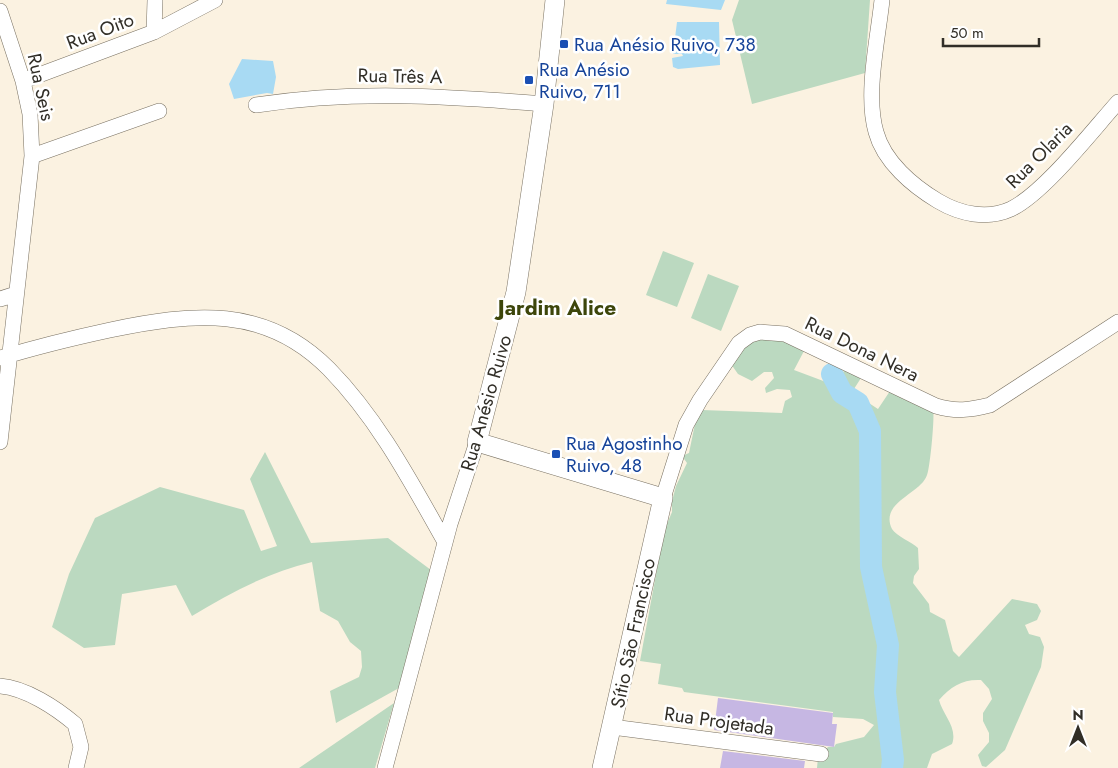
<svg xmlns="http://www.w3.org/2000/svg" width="1118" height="768" viewBox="0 0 1118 768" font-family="Jost,sans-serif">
	<rect width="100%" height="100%" fill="#fbf2e1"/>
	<path fill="#bbd9c0" d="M 739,0 L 870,0 L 865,73 L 752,104 L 732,20 Z
		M 663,251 L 694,263 L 677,307 L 646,295 Z
		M 708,274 L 739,286 L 721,331 L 691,318 Z
		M 766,336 L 796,343 L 804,351 L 794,370 L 834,385 L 846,368 L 861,378 L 852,392 L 878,409 L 890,391 L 933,410 C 935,415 930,469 927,475 C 921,494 879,502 892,529 C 896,536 912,542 918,548 L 919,569 L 914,576 L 913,583 L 929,604 L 930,612 L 945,620 L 953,651 L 959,657 L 1012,599 L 1037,604 L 1041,611 L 1037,620 L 1025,625 L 1029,634 L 1040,637 L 1044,647 L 1041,667 L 1005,750 L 986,767 L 982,766 L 978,755 L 989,742 L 989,733 L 983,721 L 983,713 L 992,699 L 989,689 L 981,680 C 963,679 951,686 939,700 C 943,715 958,728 952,744 L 932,754 L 927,768 L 817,768 L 818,757 L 828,747 L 834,747 L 836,744 L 864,737 L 874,725 L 863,719 L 833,717 L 833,712 L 684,692 L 682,688 L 658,684 L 661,664 L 640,661 L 664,531 L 672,512 L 672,501 L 676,486 L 687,463 L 682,456 L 689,453 L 697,414 L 702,410 L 782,413 L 785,401 L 792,397 L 790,390 L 777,389 L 766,393 L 765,388 L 774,378 L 772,372 L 764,372 L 752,381 L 738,374 L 731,364 L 751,339 Z
		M 265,452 L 311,543 L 388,538 L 431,570 L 399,688 L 336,723 L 330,691 L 359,677 L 362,667 L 361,651 L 350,642 L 338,621 L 320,611 L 312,562 C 269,572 230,593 192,616 L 176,585 L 122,594 L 115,645 L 84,648 L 52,627 L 69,574 L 95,518 L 160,487 L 244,510 L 261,551 L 277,546 L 250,479 Z
		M 394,703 L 375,768 L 299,768 Z"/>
	<path fill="#a8daf3" d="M 667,0 L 725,0 L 721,10 L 666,4 Z
		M 677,22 L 719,22 L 720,65 L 678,69 L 673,67 L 672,58 L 683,56 L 682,54 L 673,54 Z
		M 242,59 L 273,61 L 276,77 L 273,94 L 267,93 L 234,99 L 229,84 Z"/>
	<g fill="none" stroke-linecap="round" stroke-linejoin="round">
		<path stroke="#a8daf3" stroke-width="22" d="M 832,374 L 842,393 L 858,403 L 870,431 L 871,567 L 888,645 L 885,692 L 893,760 L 892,768"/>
	</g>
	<path fill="#c6b7e3" d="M 718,698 L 833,713 L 832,724 L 837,724 L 834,747 L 714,730 Z
		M 723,751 L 805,761 L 804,768 L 720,768 Z"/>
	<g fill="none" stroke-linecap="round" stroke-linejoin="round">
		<defs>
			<path id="minor" d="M 882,0 C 878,39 865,94 876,132 C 884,162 913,186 938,201 C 960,214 987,220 1011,209 C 1044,193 1092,131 1118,102
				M 0,11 L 23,81 L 30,114 L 32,156 L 0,442
				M 154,32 L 155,0
				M 23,81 L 154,32 L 215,0
				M 256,105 C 354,90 445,96 544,104
				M 32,156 L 159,111
				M 0,299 L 16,294
				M 0,358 C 36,347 73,338 110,330 C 192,313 265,304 329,369 C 378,419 411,482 445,542
				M 663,498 L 686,425 L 700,400 L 739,343 L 750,335 L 760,332 L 785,334 L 936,406 C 956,412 970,410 990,405 L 1118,322
				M 0,686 C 26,688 56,708 75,724 L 81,747 L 76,768
				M 612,727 L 821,754
				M 385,768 L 450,524 L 477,442"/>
			<path id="tertiary" d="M 555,0 L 544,104 L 516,292 L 477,442 L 663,498 L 602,768"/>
		</defs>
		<use href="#minor" stroke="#797162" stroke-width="16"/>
		<use href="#tertiary" stroke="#797162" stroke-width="20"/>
		<use href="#minor" stroke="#fff" stroke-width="15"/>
		<use href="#tertiary" stroke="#fff" stroke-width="19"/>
	</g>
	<g fill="#1a4fb4" stroke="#fff" stroke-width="2">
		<rect x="559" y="39" width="10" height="10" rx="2.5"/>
		<rect x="524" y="75" width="10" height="10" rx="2.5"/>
		<rect x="551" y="449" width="10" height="10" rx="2.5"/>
	</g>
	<g text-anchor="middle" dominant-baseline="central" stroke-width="5" stroke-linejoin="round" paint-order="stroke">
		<g font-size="19" fill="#312e27" stroke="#fff">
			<text transform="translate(100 31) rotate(-21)">Rua Oito</text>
			<text transform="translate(400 76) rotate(1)">Rua Três A</text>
			<text transform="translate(41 87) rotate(78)">Rua Seis</text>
			<text transform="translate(1039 155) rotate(-45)">Rua Olaria</text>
			<text transform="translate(862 349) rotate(26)">Rua Dona Nera</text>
			<text transform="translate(486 403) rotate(-74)">Rua Anésio Ruivo</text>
			<text transform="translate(633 633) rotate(-78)">Sítio São Francisco</text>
			<text transform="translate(719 721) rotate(8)">Rua Projetada</text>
		</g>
		<g font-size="19" fill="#164399" stroke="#fff" text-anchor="start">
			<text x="574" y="44">Rua Anésio Ruivo, 738</text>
			<text x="539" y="69">Rua Anésio<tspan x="539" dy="22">Ruivo, 711</tspan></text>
			<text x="566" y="443">Rua Agostinho<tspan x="566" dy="22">Ruivo, 48</tspan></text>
		</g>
		<g font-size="21" font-weight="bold" fill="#3d460b" stroke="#fff">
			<text x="557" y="308">Jardim Alice</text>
		</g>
	</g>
	<g transform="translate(1078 728)" stroke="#ffffff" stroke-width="4" paint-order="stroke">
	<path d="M0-4L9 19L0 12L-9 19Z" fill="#312e27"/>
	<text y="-8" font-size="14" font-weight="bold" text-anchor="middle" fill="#312e27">N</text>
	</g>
	<path d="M943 38v8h96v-8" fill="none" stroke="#312e27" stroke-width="2.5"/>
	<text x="950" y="38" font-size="15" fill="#312e27" stroke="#ffffff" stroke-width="4" paint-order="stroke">50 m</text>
</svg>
